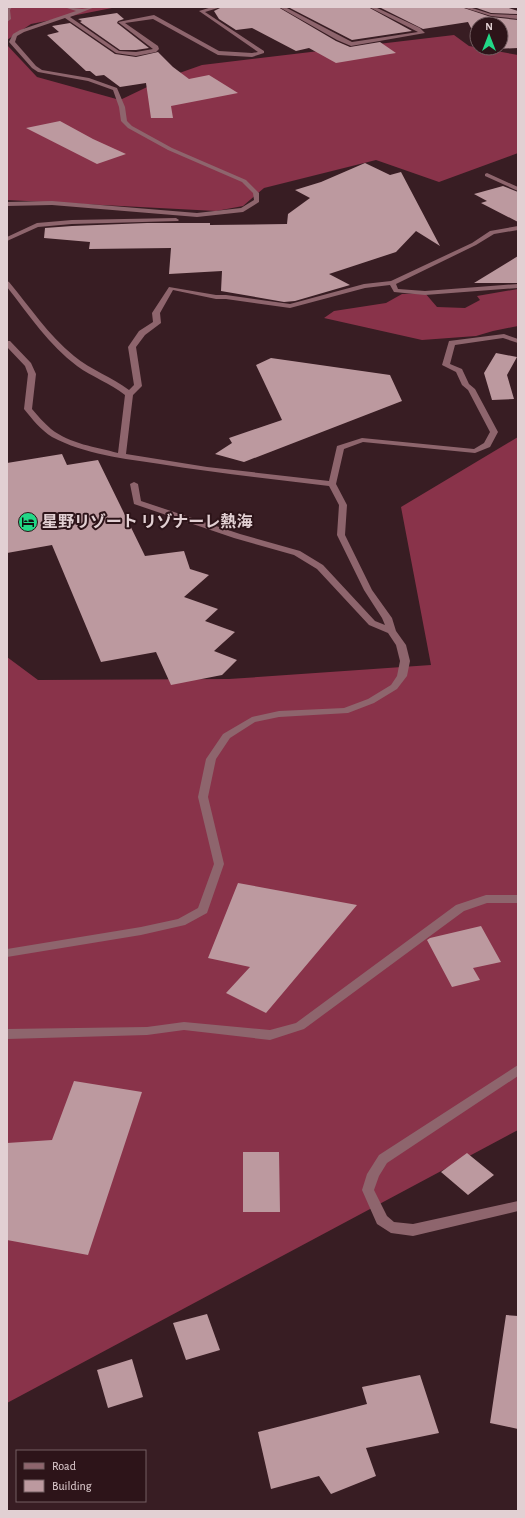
<svg xmlns="http://www.w3.org/2000/svg" width="525" height="1518" viewBox="0 0 525 1518" font-family="'Alegreya Sans','Noto Sans JP',sans-serif">
	<rect width="100%" height="100%" fill="#381d23"/>
	<path fill="#89334a" d="M 7,7 L 117,7 L 31,24 L 7,40 Z
		M 454,35 L 469,46 L 518,55 L 518,153 L 439,182 L 376,160 L 264,188 L 243,206 L 216,211 L 7,200 L 7,45 L 37,77 L 120,100 L 168,77 L 202,65 Z
		M 518,289 L 518,326 L 493,331 L 476,336 L 422,340 L 324,318 L 334,311 L 386,303 L 402,294 L 425,293 L 437,307 L 465,308 L 480,300 L 477,296 Z
		M 518,437 L 518,1130 L 7,1403 L 7,657 L 38,680 L 229,679 L 431,665 L 401,507 Z"/>
	<path fill="#bc999f" d="M 222,7 L 278,7 L 336,41 L 350,47 L 380,42 L 396,53 L 336,63 L 309,48 L 296,51 L 252,28 L 236,30 L 219,19 L 214,11 Z
		M 288,7 L 368,7 L 412,31 L 352,40 Z
		M 379,7 L 461,7 L 491,17 L 518,20 L 518,48 L 495,49 L 501,48 L 501,24 L 477,24 L 477,40 L 468,22 L 423,29 Z
		M 474,7 L 506,7 L 518,11 L 518,14 L 491,13 Z
		M 117,13 L 124,19 L 118,21 L 117,23 L 149,48 L 136,50 L 120,50 L 80,22 L 82,21 L 78,19 Z
		M 70,23 L 115,54 L 136,57 L 158,52 L 173,67 L 189,79 L 209,75 L 238,93 L 171,106 L 173,118 L 151,118 L 146,83 L 120,87 L 104,75 L 96,76 L 90,71 L 86,71 L 47,35 L 59,32 L 52,26 Z
		M 60,121 L 93,139 L 126,154 L 97,164 L 26,128 Z
		M 365,163 L 390,175 L 401,172 L 440,246 L 416,231 L 396,252 L 329,274 L 350,285 L 295,301 L 284,302 L 221,291 L 222,271 L 169,274 L 171,248 L 89,249 L 90,242 L 44,238 L 45,228 L 72,226 L 147,223 L 210,223 L 210,225 L 287,224 L 288,214 L 310,198 L 295,190 L 321,182 Z
		M 503,186 L 518,192 L 518,222 L 481,203 L 487,201 L 474,194 Z
		M 518,256 L 518,283 L 474,283 Z
		M 496,353 L 517,357 L 507,375 L 514,399 L 492,400 L 484,373 Z
		M 271,358 L 390,375 L 402,401 L 244,462 L 215,454 L 232,443 L 229,438 L 282,420 L 256,365 Z
		M 62,454 L 67,465 L 98,460 L 145,556 L 184,551 L 190,569 L 209,575 L 184,597 L 218,609 L 205,621 L 235,632 L 214,651 L 237,660 L 222,675 L 171,685 L 156,652 L 101,662 L 52,545 L 7,553 L 7,463 Z
		M 238,883 L 357,905 L 266,1013 L 226,993 L 250,967 L 208,958 Z
		M 481,926 L 501,962 L 473,968 L 480,980 L 452,987 L 427,940 L 430,938 Z
		M 74,1081 L 142,1092 L 88,1255 L 7,1240 L 7,1143 L 52,1140 Z
		M 243,1152 L 279,1152 L 280,1212 L 243,1212 Z
		M 467,1153 L 494,1175 L 468,1195 L 441,1172 Z
		M 207,1314 L 220,1350 L 186,1360 L 173,1323 Z
		M 506,1315 L 518,1316 L 518,1429 L 490,1423 Z
		M 132,1359 L 143,1397 L 108,1408 L 97,1370 Z
		M 420,1375 L 439,1433 L 366,1448 L 376,1476 L 331,1494 L 319,1476 L 271,1489 L 258,1432 L 367,1404 L 362,1387 Z"/>
	<g fill="none" stroke-linecap="round" stroke-linejoin="round">
		<path fill="#8e656d" fill-rule="evenodd" d="M 7,7 L 12,7 L 10,10 L 11,19 L 7,22 Z
			M 64,7 L 82,9 L 95,7 L 70,17 L 119,51 L 136,52 L 153,49 L 118,22 L 154,15 L 219,51 L 252,53 L 258,52 L 199,11 L 212,7 L 221,7 L 205,12 L 264,51 L 264,53 L 252,57 L 218,55 L 153,19 L 125,23 L 158,46 L 159,49 L 156,52 L 136,56 L 116,53 L 65,18 L 24,32 L 17,36 L 15,42 L 36,66 L 42,70 L 89,78 L 117,88 L 125,107 L 127,121 L 132,126 L 172,148 L 246,180 L 259,193 L 259,202 L 243,212 L 197,217 L 52,205 L 7,206 L 7,202 L 52,201 L 197,213 L 241,208 L 254,200 L 253,193 L 242,182 L 168,150 L 128,128 L 121,121 L 119,107 L 113,90 L 88,81 L 38,72 L 32,68 L 9,42 L 13,34 L 20,30 L 76,11 Z
			M 279,7 L 285,7 L 352,42 L 418,32 L 369,7 L 375,7 L 420,28 L 425,33 L 351,46 L 337,40 Z
			M 462,7 L 469,7 L 491,14 L 518,15 L 518,19 L 491,16 Z
			M 487,173 L 518,187 L 518,191 L 485,176 L 485,174 Z
			M 176,218 L 179,220 L 178,221 L 72,224 L 38,227 L 7,241 L 7,237 L 37,223 L 72,220 Z
			M 518,226 L 518,230 L 494,234 L 476,245 L 396,284 L 398,289 L 425,291 L 518,284 L 518,288 L 425,295 L 394,292 L 390,285 L 365,288 L 290,308 L 226,299 L 216,299 L 173,290 L 160,313 L 161,323 L 145,335 L 136,347 L 142,386 L 133,395 L 126,454 L 207,467 L 329,481 L 337,446 L 362,438 L 474,449 L 484,443 L 490,432 L 468,390 L 462,385 L 456,372 L 442,365 L 449,341 L 504,334 L 518,339 L 518,343 L 503,338 L 455,345 L 450,364 L 462,369 L 469,384 L 475,389 L 498,432 L 490,447 L 475,453 L 363,442 L 344,449 L 336,484 L 347,505 L 345,535 L 372,590 L 392,618 L 396,631 L 406,645 L 410,661 L 407,676 L 397,689 L 374,703 L 348,713 L 279,717 L 255,722 L 230,738 L 216,759 L 208,797 L 224,864 L 207,913 L 185,925 L 141,935 L 7,957 L 7,949 L 141,927 L 178,919 L 198,908 L 214,864 L 198,797 L 206,759 L 223,734 L 252,717 L 279,711 L 344,708 L 368,699 L 391,685 L 397,676 L 400,661 L 396,645 L 388,633 L 369,625 L 317,569 L 294,555 L 234,538 L 134,504 L 130,484 L 134,482 L 138,484 L 141,501 L 240,534 L 300,551 L 323,565 L 375,621 L 385,625 L 382,618 L 364,590 L 337,535 L 339,505 L 329,486 C 273,479 216,473 160,464 C 125,459 84,454 52,437 C 41,430 32,419 24,409 L 28,374 L 25,366 L 7,347 L 7,341 L 10,341 L 31,363 L 36,374 L 32,409 C 38,416 44,423 51,429 C 70,444 96,447 118,453 L 125,395 C 110,383 92,377 77,366 C 49,345 29,315 7,287 L 7,281 L 9,282 C 30,307 48,335 74,356 C 91,370 112,377 129,390 L 134,385 L 128,347 L 139,331 L 153,322 L 152,313 L 169,287 L 216,295 L 226,295 L 290,304 L 364,284 L 391,281 L 472,243 L 490,231 Z
			M 486,895 L 518,895 L 518,903 L 487,903 L 464,911 L 304,1029 L 270,1040 L 184,1030 L 147,1035 L 7,1039 L 7,1029 L 147,1027 L 184,1022 L 270,1030 L 296,1023 L 456,905 Z
			M 518,1065 L 518,1076 L 387,1163 L 379,1176 L 374,1190 L 387,1216 L 394,1222 L 413,1224 L 518,1201 L 518,1211 L 413,1236 L 391,1233 L 377,1224 L 362,1190 L 367,1174 L 379,1155 Z"/>
	</g>
	<defs>
		<symbol id="hotel-disc" viewBox="-11 -11 22 22"><circle r="9.5" fill="#22d887" stroke="#2d1419"/><path d="M-6-4.5h1.5V1H6V5H4.5V3h-9V5H-6ZM-4 0a1.8 1.8 0 1 1 3.6 0ZM.5 0V-2.5h3Q6-2.5 6 0Z" fill="#111"/></symbol>
	</defs>
	<g fill-rule="evenodd">
		<use href="#hotel-disc" x="17" y="511" width="22" height="22"/>
	</g>
	<g text-anchor="middle" dominant-baseline="central" stroke-width="4" stroke-linejoin="round" paint-order="stroke">
		<g font-size="16" font-weight="bold" fill="#e2d0d3" stroke="#2d1419" text-anchor="start">
			<text x="42" y="522">星野リゾート リゾナーレ熱海</text>
		</g>
	</g>
	<rect width="525" height="1518" fill="none" stroke="#e2d0d3" stroke-width="16"/>
	<rect x="16" y="1450" width="130" height="52" fill="#2d1419" stroke="#755f63"/>
	<rect x="24" y="1463" width="20" height="6" fill="#8e656d" stroke="#755f63"/>
	<text x="52" y="1470" font-size="12" fill="#e2d0d3">Road</text>
	<rect x="24" y="1480" width="20" height="12" fill="#bc999f" stroke="#755f63"/>
	<text x="52" y="1490" font-size="12" fill="#e2d0d3">Building</text>
	<g transform="translate(489 36)"><circle r="19" fill="#2d1419" stroke="#755f63"/>
	<path d="M0-3L7 15L0 10L-7 15Z" fill="#22d887"/>
	<text y="-6" font-size="11" font-weight="bold" text-anchor="middle" fill="#e2d0d3">N</text>
	</g>
</svg>
